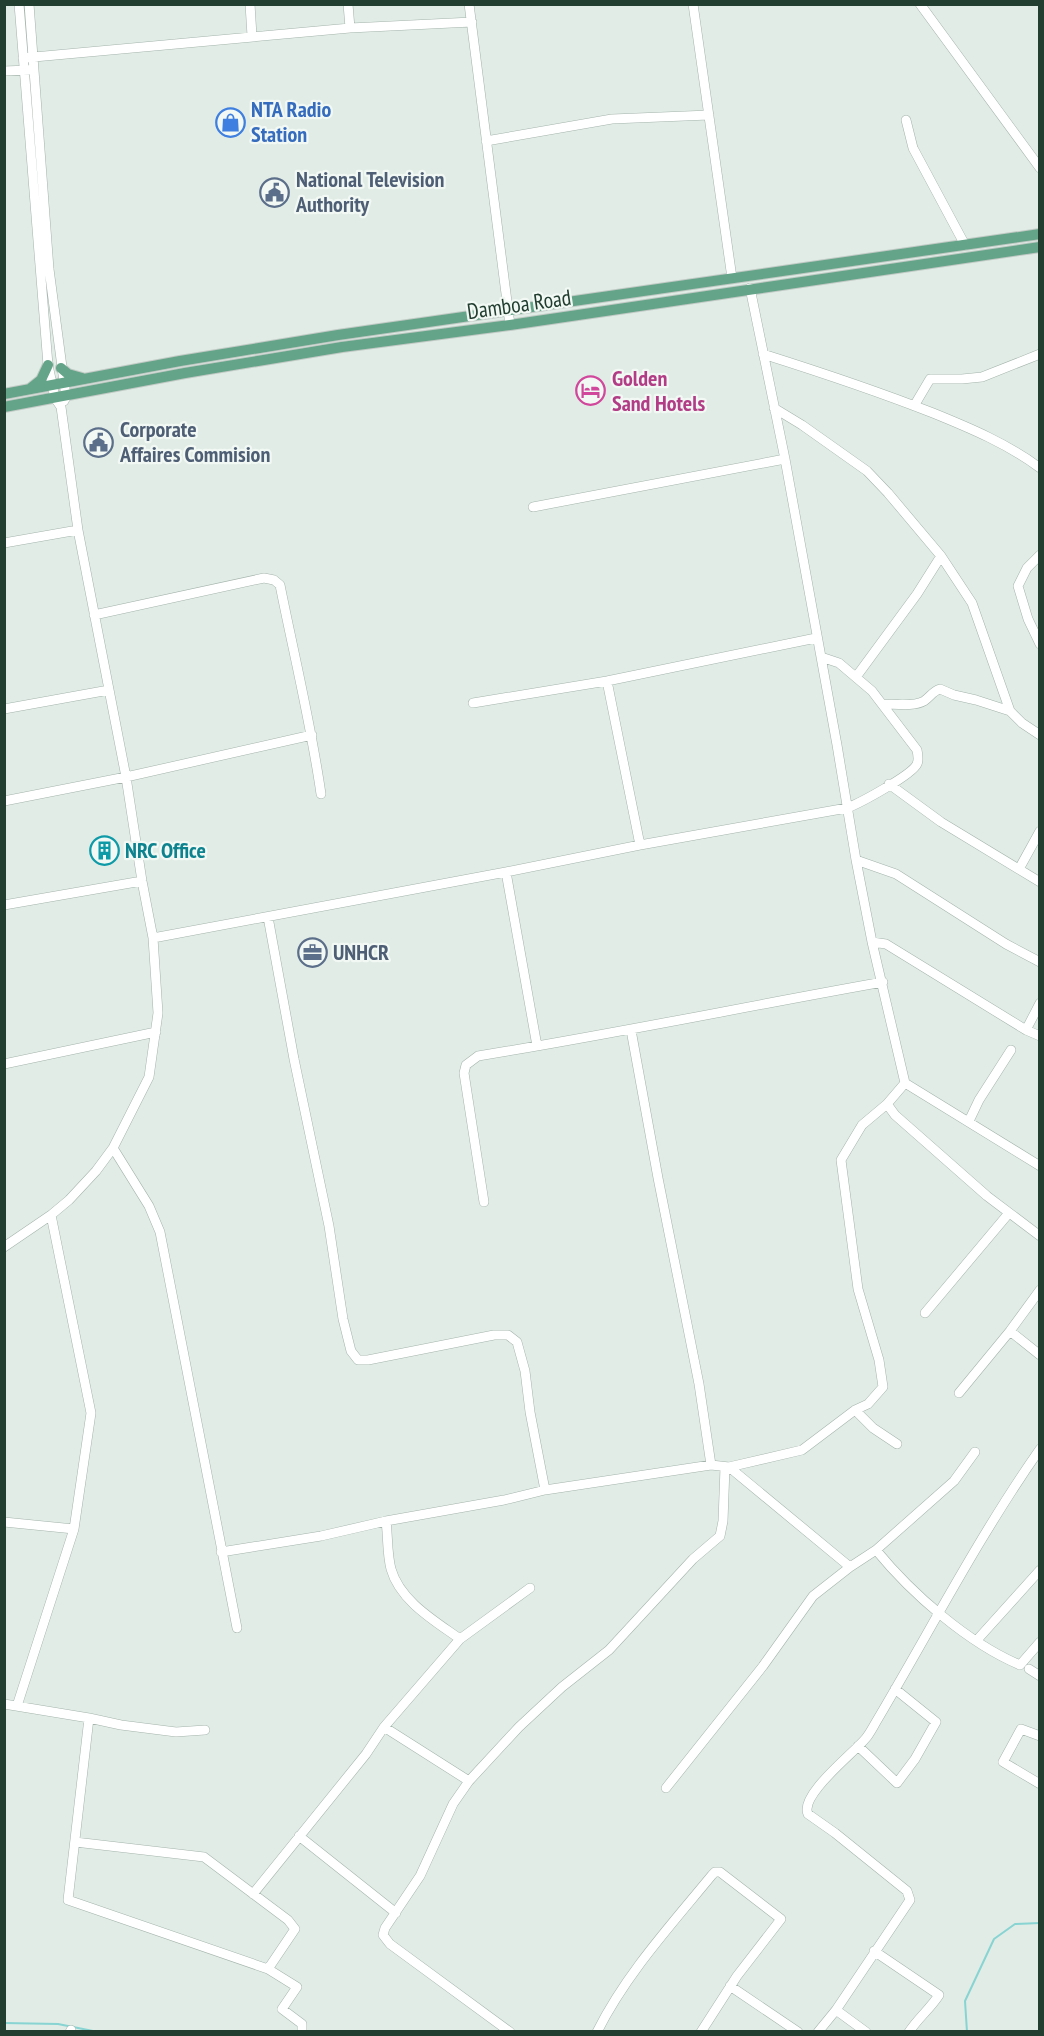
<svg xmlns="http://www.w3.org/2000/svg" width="1044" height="2036" viewBox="0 0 1044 2036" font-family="'PT Sans Narrow',sans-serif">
	<rect width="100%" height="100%" fill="#e1ece6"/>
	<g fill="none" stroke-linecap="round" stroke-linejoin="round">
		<path stroke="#87d4d2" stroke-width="2" d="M 4,2023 L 58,2024 L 98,2032
			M 967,2032 L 965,2001 L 994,1939 L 1015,1924 L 1040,1923"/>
		<defs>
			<path id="minor" d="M 29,4 L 49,269 L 66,397 L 64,401
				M 250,4 L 252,36
				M 348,4 L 350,28
				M 469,4 L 510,325
				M 693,4 L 732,278
				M 920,4 L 1040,168
				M 23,58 L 350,28 L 472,22
				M 4,71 L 29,70
				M 906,120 L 913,148 L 965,245
				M 486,141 L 612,119 L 709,115
				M 750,288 L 785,459 L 837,745 L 856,860 L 872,942 L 905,1083 L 887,1104 L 895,1115 L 987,1196 L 1040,1236
				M 763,354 C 820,372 877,391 933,413 C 970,428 1008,444 1040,468
				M 914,406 L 930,379 L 962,379 L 982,377 L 1040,354
				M 774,408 L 802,425 L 867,471 L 888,493 L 941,556 L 972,603 L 1010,711 L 1022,723 L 1040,735
				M 533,507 L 785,459
				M 4,543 L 78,530
				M 1040,555 L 1027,568 L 1018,586 L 1028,619 L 1040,644
				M 94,615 L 264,578 L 274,580 L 280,585 C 294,655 311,724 321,794
				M 856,677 L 917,594 L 941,556
				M 607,681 L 640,845
				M 473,703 L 607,681 L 816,638
				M 884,704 C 895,704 914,707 924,701 C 930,697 933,691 940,689 L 954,695 L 976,700 L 1010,711
				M 4,709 L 109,690
				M 889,784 L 941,822 L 1040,882
				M 4,801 L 126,777 L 312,735
				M 856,860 L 896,874 L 1006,944 L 1040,962
				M 1019,869 L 1040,831
				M 506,872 L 537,1046
				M 4,905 L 142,881
				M 268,917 L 294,1059 L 329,1226 L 343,1319 L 351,1351 L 358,1360 L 368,1360 L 494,1335 L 508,1335 L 517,1342 L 525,1371 L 530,1412 L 545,1490
				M 153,938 L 506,872 L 640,845 L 847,808 C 860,803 912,775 917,764 C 919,760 918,755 917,750 L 872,691 L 839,663 L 821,657
				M 872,942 L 886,944 L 1026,1030 L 1040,1036
				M 631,1030 L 658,1178 L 699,1384 L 711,1465
				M 1026,1030 L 1040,1003
				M 4,1064 L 156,1032
				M 905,1083 L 1040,1166
				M 969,1121 L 979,1100 L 1011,1050
				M 113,1148 L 149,1206 L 160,1232 L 237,1628
				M 484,1202 L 464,1073 L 466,1065 L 478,1056 C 614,1034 748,1006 883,982
				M 4,1247 L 51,1215 L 69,1200 L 96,1171 L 113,1148 L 149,1077 L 158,1013 L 153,938 L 142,881 L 126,777 L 78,530 L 61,407 L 55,398 L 48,365 L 19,4
				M 925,1313 L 1009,1213
				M 1010,1331 L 1040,1355
				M 959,1393 L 1010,1331 L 1040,1290
				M 855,1410 L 873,1428 L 897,1444
				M 729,1467 L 802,1450 L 855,1410 L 868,1404 L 883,1387 L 879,1360 L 858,1289 L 841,1160 L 862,1125 L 887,1104
				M 386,1521 C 388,1536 387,1554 391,1569 C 400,1601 435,1621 460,1639
				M 4,1522 L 74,1529
				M 876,1550 C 912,1594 968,1643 1020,1665 L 1040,1642
				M 221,1552 L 321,1536 L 386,1521 L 504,1500 L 545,1490 L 711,1465 L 729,1467 L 850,1567
				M 977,1640 L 1040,1570
				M 1029,1669 L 1040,1676
				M 4,1704 L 89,1718 L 121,1725 L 176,1732 L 205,1730
				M 17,1706 L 74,1529 L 91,1413 L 51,1215
				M 89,1718 L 68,1900 L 268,1969
				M 384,1727 L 469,1781
				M 1040,1736 L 1021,1729 L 1003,1762 L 1040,1784
				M 858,1746 L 897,1783 L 915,1759 L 936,1722 L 895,1689
				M 666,1788 L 763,1666 L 813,1596 L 850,1567 L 876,1550 L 954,1481 L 975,1452
				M 299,1836 L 396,1913
				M 75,1842 L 204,1857 L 288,1920 L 295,1929 L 268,1969 L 297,1987 L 282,2009 L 302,2024 L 302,2032
				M 253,1894 L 366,1754 L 384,1727 L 460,1639 L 530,1588
				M 874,1951 L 939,1995 C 930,2009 918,2018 909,2032
				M 730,1986 L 798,2032
				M 836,2010 L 866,2032
				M 70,2032 L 71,2030
				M 510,2032 L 390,1944 L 383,1935 L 385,1928 L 420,1876 L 453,1804 L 469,1781 L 519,1727 L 562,1687 L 609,1650 L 693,1559 L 720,1536 L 723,1521 L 725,1467
				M 597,2032 C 626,1974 671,1925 712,1875 L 715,1872 L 720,1872 L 781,1919 L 737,1976 L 701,2032
				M 818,2032 L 836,2010 L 910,1900 L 907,1891 L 835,1833 L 808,1814 C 799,1795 854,1753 866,1738 C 870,1733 873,1727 876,1722 C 930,1631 979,1536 1040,1449"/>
			<path id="major" d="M 61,368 L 68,374 L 82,378
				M 31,388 L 41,380 L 48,365
				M 4,394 L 180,361 L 338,335 L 1040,234
				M 4,407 L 185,373 L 342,347 L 510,325 L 1040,247"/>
		</defs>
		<use href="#minor" stroke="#a4b4ac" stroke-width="10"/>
		<use href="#major" stroke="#c1c9c5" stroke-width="12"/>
		<use href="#minor" stroke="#fff" stroke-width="9"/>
		<use href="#major" stroke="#64a488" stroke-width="10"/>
	</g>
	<defs>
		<symbol id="shop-ring" viewBox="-11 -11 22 22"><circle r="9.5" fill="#f2f9f4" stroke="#3f7fe0" stroke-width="1.5"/><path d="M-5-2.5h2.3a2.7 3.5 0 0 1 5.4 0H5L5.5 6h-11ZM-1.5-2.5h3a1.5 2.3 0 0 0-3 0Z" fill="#3f7fe0"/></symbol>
		<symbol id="civic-ring" viewBox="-11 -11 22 22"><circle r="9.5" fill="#f2f9f4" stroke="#5c6f8a" stroke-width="1.5"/><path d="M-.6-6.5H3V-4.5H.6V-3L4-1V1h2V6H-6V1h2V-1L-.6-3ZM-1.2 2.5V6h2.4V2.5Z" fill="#5c6f8a"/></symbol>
		<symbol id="hotel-ring" viewBox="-11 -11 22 22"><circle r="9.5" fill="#f2f9f4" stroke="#d1479c" stroke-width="1.5"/><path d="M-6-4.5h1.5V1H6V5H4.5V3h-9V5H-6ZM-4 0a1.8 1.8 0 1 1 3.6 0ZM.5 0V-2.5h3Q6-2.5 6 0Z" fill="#d1479c"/></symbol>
		<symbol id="building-ring" viewBox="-11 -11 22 22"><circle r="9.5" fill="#f2f9f4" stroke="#0f9aa8" stroke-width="1.5"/><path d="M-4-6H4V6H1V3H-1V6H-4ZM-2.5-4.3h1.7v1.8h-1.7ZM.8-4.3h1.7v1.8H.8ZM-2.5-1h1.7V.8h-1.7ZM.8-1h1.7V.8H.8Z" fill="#0f9aa8"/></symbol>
		<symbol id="office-ring" viewBox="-11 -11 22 22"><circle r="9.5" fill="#f2f9f4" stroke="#5c6f8a" stroke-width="1.5"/><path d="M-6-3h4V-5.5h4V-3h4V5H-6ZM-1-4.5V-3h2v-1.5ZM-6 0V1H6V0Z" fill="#5c6f8a"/></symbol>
	</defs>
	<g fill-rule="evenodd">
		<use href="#shop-ring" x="214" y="106" width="33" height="33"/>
		<use href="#civic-ring" x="258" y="176" width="33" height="33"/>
		<use href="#hotel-ring" x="574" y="374" width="33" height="33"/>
		<use href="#civic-ring" x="82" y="426" width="33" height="33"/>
		<use href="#building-ring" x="88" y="834" width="33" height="33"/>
		<use href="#office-ring" x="296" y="936" width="33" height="33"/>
	</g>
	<g text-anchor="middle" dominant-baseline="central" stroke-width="4.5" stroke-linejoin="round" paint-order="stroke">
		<g font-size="22" font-weight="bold" fill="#366cbe" stroke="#f2f9f4" text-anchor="start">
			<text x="251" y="109">NTA Radio<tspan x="251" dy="25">Station</tspan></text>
		</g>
		<g font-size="22" font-weight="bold" fill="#4e5e75" stroke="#f2f9f4" text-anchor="start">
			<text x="296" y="179">National Television<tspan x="296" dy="25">Authority</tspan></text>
			<text x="120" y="429">Corporate<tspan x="120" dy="25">Affaires Commision</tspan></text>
			<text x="333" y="952">UNHCR</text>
		</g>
		<g font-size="22" fill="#213e31" stroke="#f2f9f4">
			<text transform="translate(519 304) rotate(-8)">Damboa Road</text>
		</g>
		<g font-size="22" font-weight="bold" fill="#b23c85" stroke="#f2f9f4" text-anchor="start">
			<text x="612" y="378">Golden<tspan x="612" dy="25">Sand Hotels</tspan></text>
		</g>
		<g font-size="22" font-weight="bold" fill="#0d838f" stroke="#f2f9f4" text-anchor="start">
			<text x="125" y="850">NRC Office</text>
		</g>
	</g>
	<rect width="1044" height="2036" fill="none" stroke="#213e31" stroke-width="12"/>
</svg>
